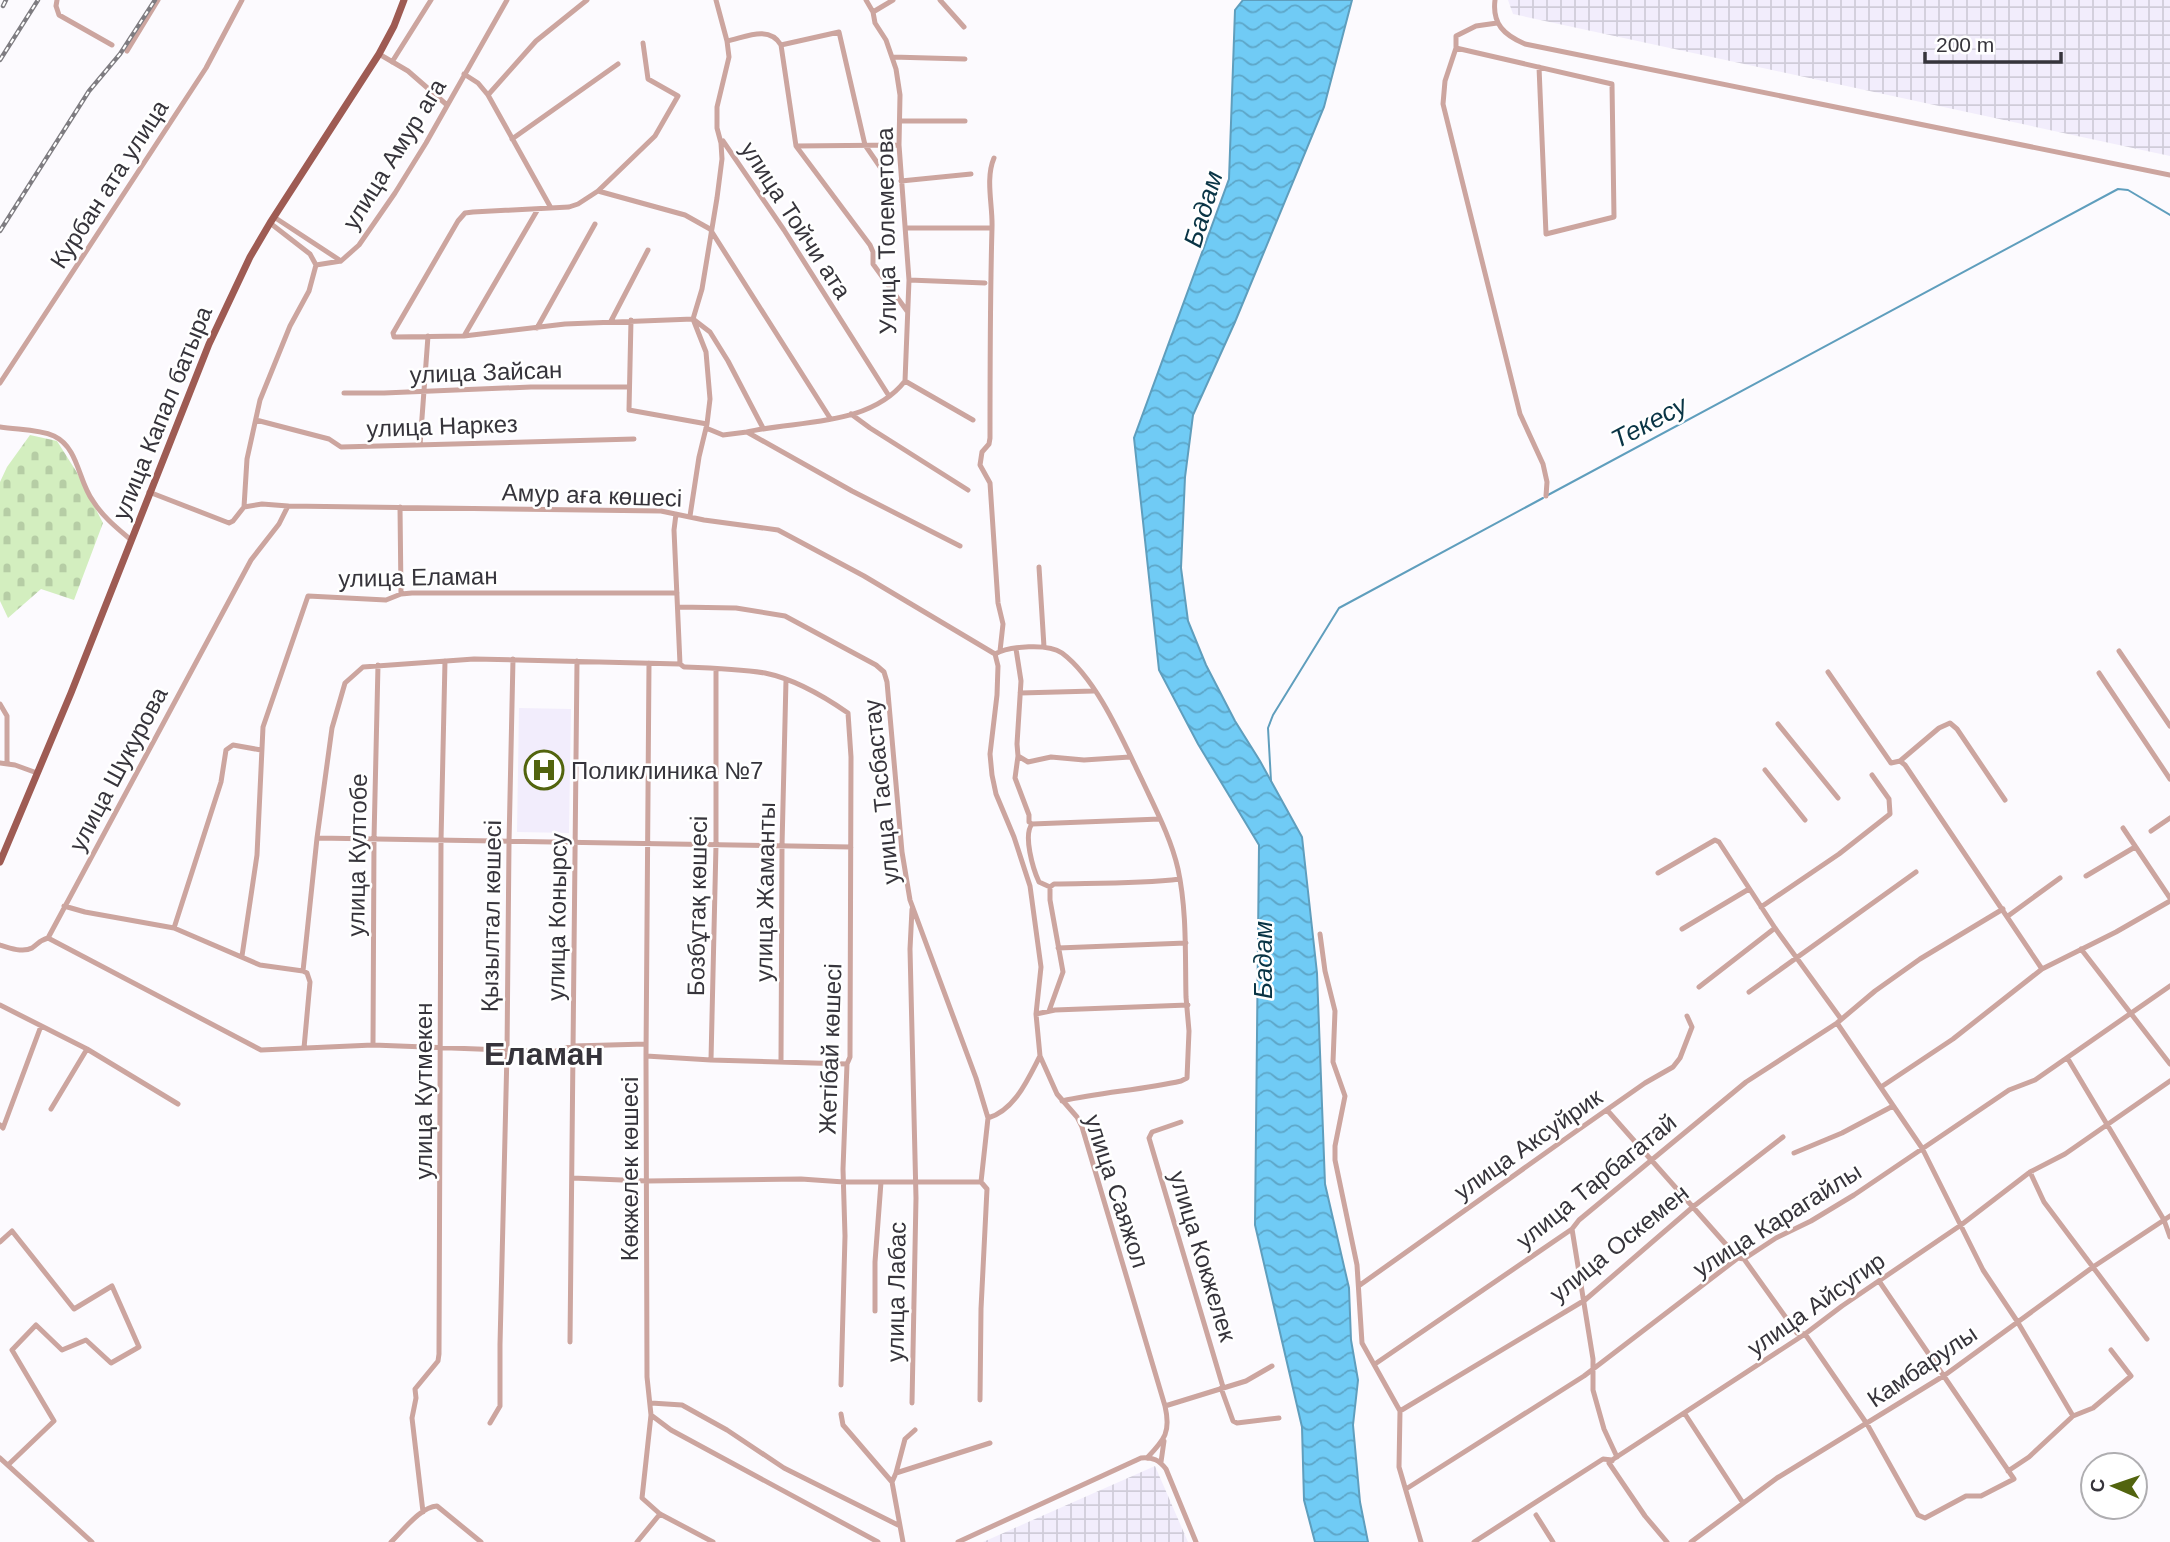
<svg xmlns="http://www.w3.org/2000/svg" width="2170" height="1542" viewBox="0 0 2170 1542" font-family="Arial,sans-serif">
	<defs>
		<pattern id="industrial-grid" width="8" height="8" patternUnits="userSpaceOnUse" patternTransform="scale(1.75)"><rect width="8" height="8" fill="#f2edfc"/><path d="M0 4h8M4 0v8" fill="none" stroke="#d0ccd9"/></pattern>
		<pattern id="cemetery-stones" width="16" height="16" patternUnits="userSpaceOnUse" patternTransform="scale(1.75)"><rect width="16" height="16" fill="#d3eebf"/><path d="M2 7V4a2 2 0 0 1 4 0v3zM10 15v-3a2 2 0 0 1 4 0v3z" fill="#b6cda5"/></pattern>
		<pattern id="water-waves" width="16" height="10" patternUnits="userSpaceOnUse" patternTransform="scale(1.75)"><rect width="16" height="10" fill="#70cbf5"/><path d="M0 5q4-4 8 0t8 0" fill="none" stroke="#5da6c8"/></pattern>
	</defs>
	<rect width="100%" height="100%" fill="#fcfafe"/>
	<path fill="#f2edfc" d="M 519,708 L 571,709 L 569,833 L 517,832 Z"/>
	<path fill="url(#industrial-grid)" d="M 1508,0 L 2170,0 L 2170,156 L 1513,14 Z
		M 1155,1466 L 1188,1542 L 983,1542 Z"/>
	<path fill="url(#cemetery-stones)" d="M 30,435 L 57,441 L 76,471 L 103,523 L 74,600 L 41,589 L 8,618 L 0,601 L 0,482 L 7,467 Z"/>
	<path fill="url(#water-waves)" stroke="#5f9ebd" stroke-width="2" d="M 1243,0 L 1352,0 L 1324,107 L 1235,322 L 1193,415 L 1185,477 L 1181,568 L 1188,621 L 1206,665 L 1235,721 L 1260,761 L 1302,837 L 1317,973 L 1325,1184 L 1349,1288 L 1351,1340 L 1358,1380 L 1353,1425 L 1360,1502 L 1368,1542 L 1315,1542 L 1304,1500 L 1302,1427 L 1255,1225 L 1259,845 L 1198,744 L 1159,670 L 1134,438 L 1229,179 L 1235,10 Z"/>
	<g fill="none" stroke-linecap="round" stroke-linejoin="round">
		<path stroke="#5f9ebd" stroke-width="2" d="M 1548,495 L 2118,189 L 2128,190 L 2170,215
			M 1271,781 L 1268,728 L 1273,715 L 1339,608 L 1543,498"/>
		<path stroke="#cca59f" stroke-width="5" d="M 57,0 L 56,6 L 59,15 L 112,45
			M 940,0 L 964,27
			M 1495,0 C 1492,24 1504,35 1525,44 L 2170,175
			M 873,12 L 893,0
			M 1497,23 L 1476,26 L 1456,36 L 1456,48 L 1445,81 L 1443,104 L 1520,414 L 1543,464 L 1547,482 L 1546,496
			M 727,41 C 746,37 769,25 781,45 L 796,146 L 870,245 L 873,252 L 873,264 L 907,311
			M 781,45 L 839,32 L 865,145 L 887,177
			M 1456,48 L 1612,84 L 1614,217 L 1546,234 L 1539,67
			M 127,51 L 158,0
			M 379,54 L 408,71 L 447,105
			M 892,57 L 965,59
			M 392,62 L 431,0
			M 464,74 L 478,83 L 488,95 L 551,208
			M 488,95 L 536,41 L 587,0
			M 901,121 L 965,121
			M 512,139 L 618,64
			M 723,141 L 784,230 L 889,396
			M 796,146 L 899,145
			M 994,158 C 985,179 993,206 992,228 C 990,298 990,368 990,438 L 989,444 L 982,452 L 980,465 L 990,483 L 998,603 L 1003,624 L 1000,651
			M 901,181 L 971,174
			M 598,191 L 685,215 L 710,229 L 830,418
			M 538,209 L 464,336 L 394,337 L 393,333 L 458,221 L 465,213 L 473,212 L 569,207 L 578,204 L 598,191 L 655,136 L 678,96 L 648,79 L 643,43
			M 274,217 L 341,261
			M 270,223 L 310,254 L 316,265
			M 906,228 L 992,228
			M 909,280 L 985,283
			M 631,320 L 629,410 L 707,424
			M 611,321 L 648,250
			M 537,328 L 595,224
			M 464,336 L 565,324 L 693,319 L 710,332 L 728,361 L 763,428
			M 905,381 L 973,420
			M 0,383 L 206,68 L 242,0
			M 344,393 L 384,393 L 531,387 L 629,387
			M 851,414 L 870,428 L 968,490
			M 256,420 L 329,439 L 341,447 L 634,439
			M 0,427 C 18,430 38,429 54,436 C 79,448 78,481 93,501 C 103,517 117,528 131,540
			M 706,428 L 723,435 L 747,432 L 852,491 L 960,546
			M 747,432 C 798,420 869,427 905,381 L 909,280 L 899,145 L 900,95 L 896,69 L 886,40 L 875,23 L 873,12 L 866,0
			M 420,445 L 428,336
			M 288,506 L 661,511 L 704,520 L 778,530 L 864,576 L 995,654 L 998,666 L 997,695 L 990,754 L 992,775 L 996,794 L 1014,837 L 1030,886 L 1041,967 L 1036,1014 L 1040,1056 L 1057,1094 L 1077,1117 L 1082,1127 L 1165,1406 C 1171,1432 1165,1439 1147,1458
			M 244,507 L 247,459 L 260,400 L 290,326 L 309,291 L 316,265 L 341,261 L 359,245 L 395,193 L 426,143 L 507,0
			M 400,507 L 401,594
			M 676,514 L 674,530 L 680,664
			M 690,516 L 699,457 L 707,424 L 710,399 L 706,352 L 693,319 L 702,289 L 717,198 L 722,159 L 721,143 L 717,128 L 717,107 L 729,57 L 727,41 L 716,0
			M 1039,567 L 1044,647
			M 678,607 L 736,608 L 785,616 L 876,665 L 884,672 L 887,682 L 902,852 L 910,900 L 976,1078 L 988,1118 C 1015,1110 1028,1079 1040,1056
			M 1016,649 L 1021,681 L 1017,744 L 1018,756 L 1028,762 L 1051,757 L 1084,760 L 1130,757
			M 2119,651 L 2170,726
			M 995,654 C 1010,646 1048,643 1062,653 C 1097,679 1123,741 1142,780 C 1155,808 1171,838 1178,869 C 1187,911 1185,954 1186,997 L 1189,1031 L 1187,1078 L 1181,1081 C 1142,1090 1102,1092 1062,1101
			M 649,663 L 646,1056 L 647,1377 L 651,1415 L 671,1430 L 878,1542
			M 1828,672 L 1891,763 L 1900,761 L 1905,765 L 2042,969
			M 2099,673 L 2170,779
			M 1020,693 L 1094,691
			M 0,704 L 7,716 L 7,763
			M 1778,724 L 1838,798
			M 1018,756 L 1015,778 L 1029,815 L 1029,822 L 1032,824 C 1023,835 1033,869 1039,882 L 1050,887
			M 1900,761 L 1939,728 L 1950,723 L 1957,729 L 2005,800
			M 0,763 L 15,765 L 37,773
			M 1765,770 L 1805,820
			M 1032,824 L 1160,819
			M 2123,828 L 2170,898
			M 2151,831 L 2170,818
			M 317,838 L 851,847
			M 1658,873 L 1715,840 L 1719,842 L 1775,928 L 1841,1019
			M 2086,876 L 2135,847
			M 64,906 L 85,912 L 174,928 L 260,965 L 303,971
			M 1761,907 L 1839,854 L 1890,814 L 1889,799 L 1872,775
			M 2008,916 L 2060,878
			M 174,928 L 221,782 L 226,750 L 233,745 L 261,750
			M 1682,929 L 1749,889
			M 1320,934 L 1325,971 L 1335,1011 L 1333,1062 L 1345,1096 L 1335,1146 L 1335,1160 L 1357,1265 L 1362,1343 L 1400,1411 L 1399,1467 L 1421,1542
			M 48,938 L 251,560 L 279,524 L 288,506 L 262,504 L 244,507 L 233,521 L 229,523 L 149,492
			M 48,938 L 261,1050 L 373,1045 L 553,1052 L 573,1046 L 646,1044
			M 0,945 C 9,948 23,953 32,948 C 38,944 40,940 48,938
			M 1058,948 L 1186,943
			M 2081,949 L 2170,1064
			M 242,956 L 257,855 L 263,727 L 308,596 L 386,600 L 401,594 L 412,593 L 677,593
			M 1699,987 L 1775,928
			M 1749,992 L 1916,872
			M 0,1005 L 87,1049 L 51,1109
			M 1049,1011 L 1063,972 L 1050,900 L 1050,887 L 1054,884 C 1096,883 1138,884 1180,879
			M 1036,1014 L 1055,1010 L 1188,1005
			M 1837,1023 L 1922,1148 L 1983,1270 L 2017,1321 L 2073,1416
			M 373,1045 L 374,839 L 378,665
			M 304,1048 L 310,982 L 307,973 L 303,971 L 317,838 L 332,728 L 345,683 L 363,667 L 474,659 L 680,664 L 684,667 C 711,668 739,669 765,673 C 794,679 825,697 848,713 L 851,757 L 850,1057 L 847,1064 L 843,1169 L 845,1236 L 841,1385
			M 87,1049 L 178,1104
			M 646,1056 L 711,1060 L 847,1064
			M 2068,1059 L 2164,1220 L 2170,1237
			M 711,1060 L 716,845 L 716,669
			M 781,1062 L 782,846 L 786,680
			M 1881,1087 L 1953,1039 L 2042,969 L 2116,932 L 2170,901
			M 1607,1110 L 1738,1258
			M 1181,1122 L 1152,1132 L 1149,1138 L 1223,1387
			M 0,1125 L 3,1128 L 41,1026
			M 1794,1153 L 1842,1133 L 1893,1106
			M 2030,1172 L 2044,1202 L 2147,1339
			M 572,1178 L 647,1181 L 801,1179 L 844,1182 L 981,1182
			M 1572,1229 L 1593,1359 L 1593,1390 L 1604,1429 L 1617,1457
			M 0,1242 L 12,1231 L 74,1309 L 112,1286 L 139,1347 L 111,1363 L 86,1340 L 62,1350 L 36,1325 L 12,1350 L 54,1421 L 8,1465
			M 1744,1259 L 1797,1333 L 1805,1334 L 1867,1424 L 1918,1515 L 1925,1518 L 1966,1496 L 1981,1496 L 2014,1479 L 1879,1281
			M 1360,1285 L 1575,1132 L 1645,1083 L 1673,1067 L 1680,1058 L 1692,1027 L 1687,1016
			M 875,1311 L 875,1262 L 881,1182
			M 570,1342 L 577,661
			M 1375,1364 L 1572,1229 L 1579,1220 L 1746,1082 L 1837,1023 L 1875,991 L 1920,959 L 2003,909
			M 1221,1388 L 1233,1421 L 1237,1423 L 1279,1418
			M 980,1400 L 981,1309 L 987,1189 L 981,1182 L 988,1118
			M 651,1403 L 682,1405 L 727,1430 L 784,1468 L 900,1526
			M 912,1403 L 916,1198 L 910,949 L 912,909
			M 1165,1406 L 1246,1381 L 1272,1366
			M 1400,1411 L 1585,1300 L 1694,1206 L 1783,1137
			M 841,1414 L 843,1425 L 892,1482
			M 1685,1414 L 1743,1503
			M 651,1415 L 642,1498 L 660,1514 L 713,1542
			M 490,1423 L 500,1406 L 500,1345 L 507,1052 L 509,843 L 513,659
			M 0,1458 L 92,1542
			M 1612,1461 L 1609,1463 L 1645,1516 L 1667,1542
			M 1161,1462 L 1164,1441
			M 2008,1471 L 2029,1457 L 2073,1416 L 2093,1408 L 2131,1376 L 2111,1350
			M 896,1473 L 990,1443
			M 1406,1489 L 1584,1376 L 1738,1258 L 1744,1259 L 1776,1238 L 1811,1221 L 1854,1195 L 2009,1090 L 2035,1080 L 2170,986
			M 423,1512 L 412,1418 L 416,1398 L 415,1389 L 438,1361 L 439,1354 L 441,841 L 445,661
			M 1536,1515 L 1553,1542
			M 391,1542 C 403,1531 420,1507 437,1506 L 481,1542
			M 637,1542 L 660,1514
			M 903,1542 L 892,1482 L 896,1473 L 905,1439 L 915,1430
			M 958,1542 L 1141,1458 C 1153,1457 1159,1460 1166,1469 L 1196,1542
			M 1474,1542 L 1603,1459 L 1612,1460 L 1805,1334 L 1842,1306 L 1961,1225 L 2030,1172 L 2065,1154 L 2170,1081
			M 1691,1542 L 1777,1478 L 1945,1375 L 2093,1267 L 2170,1216"/>
		<path stroke="#9e5b53" stroke-width="7" d="M 0,862 L 71,693 L 209,344 L 250,257 L 270,223 L 379,54 L 394,26 L 404,0"/>
		<defs>
			<path id="rail" d="M 3,6 L 6,0
				M 0,60 L 38,0
				M 0,231 L 89,91 L 120,54 L 155,0"/>
		</defs>
		<use href="#rail" stroke="#7e7c81" stroke-width="4.5"/>
		<use href="#rail" stroke="#fff" stroke-width="2" stroke-dasharray="5" stroke-linecap="butt"/>
	</g>
	<defs>
		<symbol id="hospital-ring" viewBox="-11 -11 22 22"><circle r="9.5" fill="#fff" stroke="#52640e" stroke-width="1.5"/><path d="M-5-5h3v3.5h4V-5h3V5h-3V1.5h-4V5h-3Z" fill="#52640e"/></symbol>
	</defs>
	<g fill-rule="evenodd">
		<use href="#hospital-ring" x="522" y="748" width="44" height="44"/>
	</g>
	<g text-anchor="middle" dominant-baseline="central" stroke-width="5" stroke-linejoin="round" paint-order="stroke">
		<g font-size="24" fill="#36343b" stroke="#fff">
			<text transform="translate(394 154) rotate(-58)">улица Амур ага</text>
			<text transform="translate(109 184) rotate(-57)">Курбан ата улица</text>
			<text transform="translate(796 220) rotate(57)">улица Тойчи ата</text>
			<text transform="translate(886 231) rotate(-91)">Улица Толеметова</text>
			<text transform="translate(486 372) rotate(-2)">улица Зайсан</text>
			<text transform="translate(162 413) rotate(-68)">улица Капал батыра</text>
			<text transform="translate(442 426) rotate(-2)">улица Наркез</text>
			<text transform="translate(592 495) rotate(2)">Амур аға көшесі</text>
			<text transform="translate(418 577) rotate(-1)">улица Еламан</text>
			<text transform="translate(118 769) rotate(-62)">улица Шукурова</text>
			<text transform="translate(881 792) rotate(-96)">улица Тасбастау</text>
			<text transform="translate(357 855) rotate(-89)">улица Култобе</text>
			<text transform="translate(765 892) rotate(-89)">улица Жаманты</text>
			<text transform="translate(697 906) rotate(-89)">Бозбұтақ көшесі</text>
			<text transform="translate(491 916) rotate(-89)">Қызылтал көшесі</text>
			<text transform="translate(557 917) rotate(-89)">улица Конырсу</text>
			<text transform="translate(830 1049) rotate(-88)">Жетібай көшесі</text>
			<text transform="translate(423 1091) rotate(-90)">улица Кутмекен</text>
			<text transform="translate(1528 1144) rotate(-35)">улица Аксуйрик</text>
			<text transform="translate(629 1169) rotate(-90)">Көкжелек көшесі</text>
			<text transform="translate(1596 1181) rotate(-39)">улица Тарбагатай</text>
			<text transform="translate(1117 1191) rotate(72)">улица Саяжол</text>
			<text transform="translate(1777 1220) rotate(-32)">улица Карагайлы</text>
			<text transform="translate(1619 1243) rotate(-39)">улица Оскемен</text>
			<text transform="translate(1203 1256) rotate(73)">улица Кокжелек</text>
			<text transform="translate(896 1292) rotate(-89)">улица Лабас</text>
			<text transform="translate(1816 1304) rotate(-35)">улица Айсугир</text>
			<text transform="translate(1922 1366) rotate(-34)">Камбарулы</text>
		</g>
		<g font-size="24" fill="#36343b" stroke="#fff" text-anchor="start">
			<text x="571" y="770">Поликлиника №7</text>
		</g>
		<g font-size="26" font-style="italic" fill="#093445" stroke="#fff">
			<text transform="translate(1203 209) rotate(-73)">Бадам</text>
			<text transform="translate(1649 422) rotate(-28)">Текесу</text>
			<text transform="translate(1263 960) rotate(-90)">Бадам</text>
		</g>
		<g font-size="32" font-weight="bold" fill="#36343b" stroke="#fff">
			<text x="544" y="1054">Еламан</text>
		</g>
	</g>
	<g transform="translate(2114 1486) rotate(272)"><circle r="33" fill="#ffffff" stroke="#afaeb1" stroke-width="2"/>
	<path d="M0-5L12 26L0 18L-12 26Z" fill="#52640e"/>
	<text y="-10" font-size="19" font-weight="bold" text-anchor="middle" fill="#36343b">С</text>
	</g>
	<path d="M1925 52v10h136v-10" fill="none" stroke="#36343b" stroke-width="3.5"/>
	<text x="1936" y="52" font-size="21" fill="#36343b" stroke="#ffffff" stroke-width="5" paint-order="stroke">200 m</text>
</svg>
